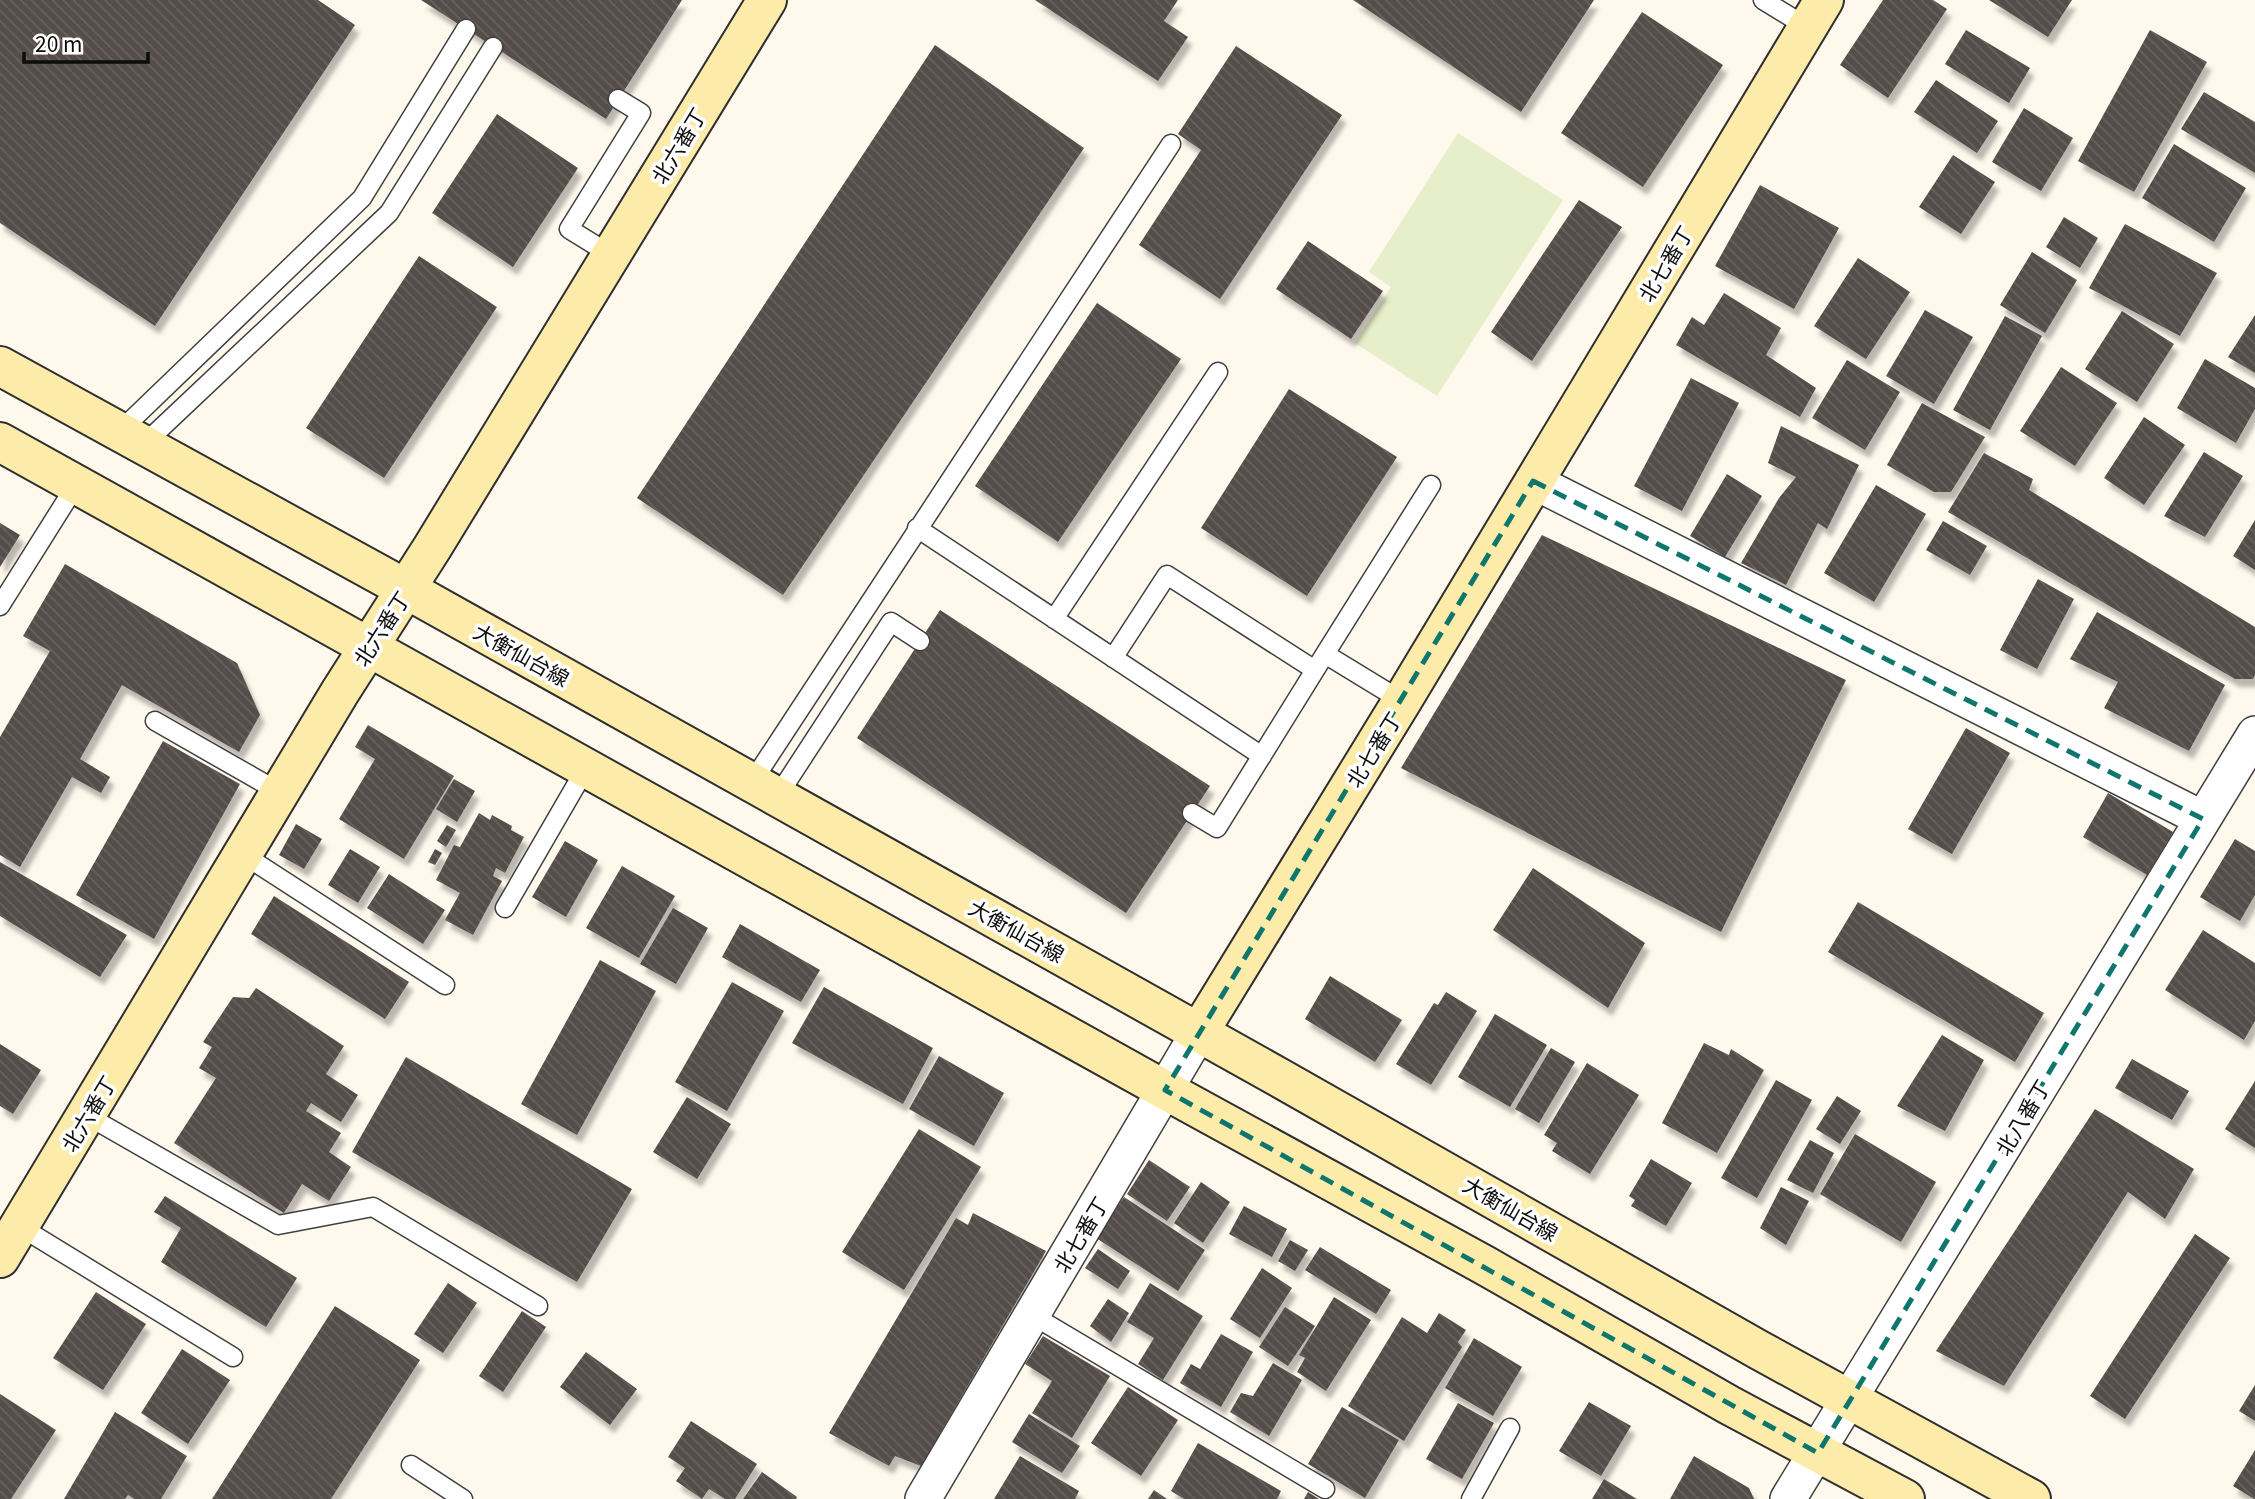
<svg xmlns="http://www.w3.org/2000/svg" width="2255" height="1499" viewBox="0 0 2255 1499" font-family="Georgia,'Noto Sans JP',serif">
	<defs>
		<pattern id="building-back-hatch" width="6" height="6" patternUnits="userSpaceOnUse" patternTransform="scale(1.75)"><rect width="6" height="6" fill="#554d49"/><path d="M-1 5l2 2M0 0l6 6M5-1l2 2" fill="none" stroke="#68625f"/></pattern>
		<filter id="shadow"><feDropShadow dx="4.5" dy="8" stdDeviation="2" flood-color="#0004"/></filter>
	</defs>
	<rect width="100%" height="100%" fill="#fff9ed"/>
	<path fill="#e6efc9" d="M 1458,133 L 1563,200 L 1437,396 L 1355,343 L 1391,287 L 1369,272 Z"/>
	<path fill="url(#building-back-hatch)" filter="url(#shadow)" d="M 0,0 L 318,0 L 355,25 L 155,326 L 0,223 Z
		M 421,0 L 682,0 L 606,119 Z
		M 1035,0 L 1178,0 L 1164,21 L 1188,37 L 1158,81 Z
		M 1353,0 L 1594,0 L 1521,112 Z
		M 1883,0 L 1933,0 L 1947,9 L 1888,98 L 1840,65 Z
		M 1989,0 L 2072,0 L 2048,37 Z
		M 1642,12 L 1723,65 L 1643,187 L 1561,133 Z
		M 1966,30 L 2030,68 L 2009,103 L 1945,64 Z
		M 2150,30 L 2207,62 L 2134,192 L 2078,161 Z
		M 935,45 L 1084,148 L 783,595 L 637,498 Z
		M 1236,46 L 1342,115 L 1220,299 L 1139,245 L 1201,150 L 1178,134 Z
		M 1936,80 L 1998,121 L 1977,153 L 1914,112 Z
		M 2204,92 L 2255,122 L 2255,173 L 2181,129 Z
		M 2024,108 L 2073,138 L 2041,191 L 1992,162 Z
		M 497,114 L 578,168 L 513,267 L 432,213 Z
		M 2174,144 L 2246,188 L 2214,242 L 2142,198 Z
		M 1953,155 L 1995,182 L 1961,234 L 1919,207 Z
		M 1760,185 L 1839,228 L 1794,309 L 1715,266 Z
		M 1579,200 L 1622,227 L 1532,361 L 1491,332 Z
		M 2064,217 L 2098,238 L 2080,268 L 2046,247 Z
		M 2125,224 L 2217,273 L 2180,336 L 2089,288 Z
		M 1308,241 L 1383,291 L 1351,339 L 1276,289 Z
		M 2032,252 L 2077,280 L 2045,333 L 2000,305 Z
		M 419,256 L 497,307 L 384,478 L 306,428 Z
		M 1858,258 L 1910,292 L 1866,359 L 1814,326 Z
		M 1724,293 L 1781,328 L 1766,355 L 1816,388 L 1800,417 L 1676,345 L 1692,317 L 1704,325 Z
		M 1097,303 L 1181,359 L 1058,542 L 975,486 Z
		M 1925,310 L 1973,337 L 1934,404 L 1886,376 Z
		M 2122,311 L 2174,344 L 2137,402 L 2085,369 Z
		M 2255,315 L 2255,373 L 2228,357 Z
		M 2005,316 L 2042,336 L 1990,430 L 1953,410 Z
		M 2205,359 L 2255,388 L 2255,409 L 2236,443 L 2177,408 Z
		M 1847,360 L 1900,392 L 1865,450 L 1812,418 Z
		M 2061,367 L 2117,403 L 2075,466 L 2020,431 Z
		M 1691,378 L 1739,403 L 1682,511 L 1634,486 Z
		M 1289,389 L 1397,457 L 1307,596 L 1201,528 Z
		M 1922,403 L 1985,437 L 1951,492 L 1934,492 L 1887,465 Z
		M 2144,417 L 2185,445 L 2144,505 L 2104,478 Z
		M 1781,426 L 1859,465 L 1827,529 L 1818,523 L 1786,585 L 1741,563 L 1779,498 L 1796,477 L 1768,463 Z
		M 2204,452 L 2243,476 L 2205,537 L 2164,516 Z
		M 1984,453 L 2033,479 L 2029,490 L 2255,627 L 2255,675 L 2253,679 L 2235,679 L 1948,512 Z
		M 1727,474 L 1762,496 L 1725,557 L 1690,536 Z
		M 1876,485 L 1926,514 L 1874,602 L 1824,573 Z
		M 2255,520 L 2255,570 L 2233,556 Z
		M 1943,521 L 1987,546 L 1970,575 L 1926,550 Z
		M 0,523 L 20,535 L 0,567 Z
		M 1542,535 L 1846,680 L 1721,932 L 1401,768 Z
		M 65,564 L 237,663 L 260,715 L 239,752 L 122,685 L 80,759 L 110,777 L 101,793 L 72,777 L 20,867 L 0,855 L 0,737 L 50,651 L 23,636 Z
		M 2038,579 L 2074,599 L 2037,669 L 2000,650 Z
		M 940,610 L 1210,786 L 1126,913 L 857,738 Z
		M 2097,612 L 2225,685 L 2189,751 L 2104,708 L 2118,682 L 2070,659 Z
		M 368,725 L 454,776 L 404,859 L 339,819 L 375,759 L 355,747 Z
		M 1966,728 L 2010,753 L 1952,854 L 1908,829 Z
		M 163,741 L 240,784 L 154,939 L 76,895 Z
		M 454,779 L 475,791 L 457,822 L 436,809 Z
		M 2108,793 L 2173,832 L 2147,875 L 2083,837 Z
		M 479,813 L 490,820 L 492,815 L 512,826 L 511,830 L 524,837 L 505,873 L 496,868 L 493,876 L 502,881 L 473,935 L 445,920 L 460,893 L 436,880 L 454,845 L 460,847 Z
		M 296,824 L 322,839 L 304,869 L 279,855 Z
		M 447,825 L 456,830 L 446,847 L 437,841 Z
		M 2235,839 L 2255,851 L 2255,895 L 2240,921 L 2200,897 Z
		M 565,841 L 598,860 L 566,917 L 532,897 Z
		M 350,849 L 380,867 L 358,903 L 328,885 Z
		M 435,849 L 442,853 L 435,865 L 428,862 Z
		M 0,862 L 127,935 L 100,977 L 0,916 Z
		M 622,866 L 675,896 L 639,958 L 586,928 Z
		M 1533,868 L 1645,943 L 1608,1008 L 1493,930 Z
		M 389,874 L 445,910 L 423,944 L 367,908 Z
		M 274,896 L 409,982 L 385,1019 L 251,934 Z
		M 1858,902 L 2044,1013 L 2015,1062 L 1828,952 Z
		M 673,908 L 708,928 L 676,984 L 640,964 Z
		M 740,924 L 820,970 L 801,1002 L 722,957 Z
		M 2203,930 L 2255,963 L 2255,1021 L 2244,1040 L 2165,990 Z
		M 600,960 L 656,991 L 577,1135 L 521,1104 Z
		M 1330,976 L 1402,1020 L 1375,1062 L 1305,1019 Z
		M 732,982 L 784,1011 L 727,1111 L 675,1082 Z
		M 824,987 L 933,1048 L 903,1104 L 792,1043 Z
		M 256,988 L 344,1046 L 326,1074 L 358,1095 L 341,1122 L 311,1103 L 306,1111 L 341,1133 L 329,1152 L 351,1167 L 329,1201 L 302,1184 L 284,1213 L 174,1143 L 216,1078 L 199,1068 L 212,1047 L 203,1042 L 233,997 L 249,998 Z
		M 1446,992 L 1477,1011 L 1431,1085 L 1396,1064 L 1434,1003 L 1438,1005 Z
		M 1495,1014 L 1547,1045 L 1510,1107 L 1458,1077 Z
		M 1942,1035 L 1984,1060 L 1945,1131 L 1897,1106 Z
		M 1704,1043 L 1729,1055 L 1731,1049 L 1764,1070 L 1717,1153 L 1662,1123 Z
		M 0,1044 L 41,1070 L 13,1114 L 0,1106 Z
		M 1551,1048 L 1575,1062 L 1539,1123 L 1515,1109 Z
		M 939,1056 L 1004,1093 L 974,1146 L 909,1109 Z
		M 406,1057 L 632,1189 L 577,1282 L 352,1152 Z
		M 2132,1059 L 2189,1091 L 2172,1120 L 2115,1088 Z
		M 1587,1063 L 1639,1095 L 1590,1174 L 1552,1151 L 1557,1143 L 1544,1135 Z
		M 1776,1080 L 1812,1100 L 1757,1198 L 1721,1178 Z
		M 2255,1081 L 2255,1148 L 2225,1129 Z
		M 1837,1096 L 1861,1111 L 1840,1144 L 1816,1129 Z
		M 687,1097 L 731,1124 L 697,1179 L 653,1152 Z
		M 2095,1109 L 2194,1169 L 2165,1219 L 2128,1192 L 2004,1386 L 1936,1351 Z
		M 919,1129 L 981,1167 L 904,1290 L 842,1252 Z
		M 1855,1134 L 1936,1182 L 1901,1242 L 1820,1194 Z
		M 1810,1140 L 1834,1153 L 1813,1193 L 1787,1180 Z
		M 1651,1159 L 1692,1183 L 1666,1226 L 1631,1206 L 1635,1200 L 1629,1196 Z
		M 1149,1160 L 1190,1187 L 1167,1221 L 1127,1194 Z
		M 1201,1182 L 1230,1202 L 1203,1243 L 1174,1223 Z
		M 1781,1187 L 1809,1201 L 1786,1245 L 1760,1228 Z
		M 165,1196 L 297,1278 L 266,1327 L 161,1262 L 181,1228 L 154,1212 Z
		M 1124,1197 L 1205,1250 L 1178,1291 L 1096,1238 Z
		M 1244,1206 L 1287,1229 L 1272,1257 L 1229,1234 Z
		M 973,1213 L 1046,1251 L 921,1466 L 895,1456 L 889,1466 L 829,1433 L 956,1218 L 968,1225 Z
		M 2195,1234 L 2230,1258 L 2125,1419 L 2090,1396 Z
		M 1290,1240 L 1308,1250 L 1295,1271 L 1278,1261 Z
		M 1320,1247 L 1391,1290 L 1376,1314 L 1305,1270 Z
		M 1098,1249 L 1130,1271 L 1118,1289 L 1085,1268 Z
		M 1262,1268 L 1292,1288 L 1260,1338 L 1230,1319 Z
		M 448,1283 L 477,1303 L 443,1353 L 414,1334 Z
		M 1150,1283 L 1203,1316 L 1163,1380 L 1138,1364 L 1154,1338 L 1127,1322 Z
		M 96,1292 L 146,1324 L 103,1390 L 53,1358 Z
		M 1334,1297 L 1371,1320 L 1326,1391 L 1297,1372 L 1305,1358 L 1299,1355 Z
		M 1108,1299 L 1129,1313 L 1111,1342 L 1090,1326 Z
		M 335,1306 L 420,1360 L 331,1499 L 212,1499 Z
		M 1285,1307 L 1315,1326 L 1288,1366 L 1259,1347 Z
		M 522,1311 L 546,1327 L 503,1392 L 479,1376 Z
		M 1439,1313 L 1466,1330 L 1458,1342 L 1462,1347 L 1404,1441 L 1348,1406 L 1402,1317 L 1427,1333 Z
		M 1221,1334 L 1253,1352 L 1221,1407 L 1180,1383 L 1191,1364 L 1200,1369 Z
		M 1043,1336 L 1110,1376 L 1072,1438 L 1032,1413 L 1052,1381 L 1025,1364 Z
		M 1474,1338 L 1522,1367 L 1493,1416 L 1445,1388 Z
		M 182,1349 L 230,1380 L 188,1444 L 141,1413 Z
		M 586,1352 L 637,1389 L 610,1425 L 560,1387 Z
		M 1273,1363 L 1302,1380 L 1269,1436 L 1230,1412 L 1241,1393 L 1253,1396 Z
		M 2255,1385 L 2255,1421 L 2239,1411 Z
		M 1128,1387 L 1178,1420 L 1141,1476 L 1091,1443 Z
		M 0,1394 L 56,1430 L 11,1499 L 0,1499 Z
		M 1589,1402 L 1631,1426 L 1601,1476 L 1559,1451 Z
		M 1458,1403 L 1494,1423 L 1462,1479 L 1426,1459 Z
		M 1342,1407 L 1399,1440 L 1365,1498 L 1308,1464 Z
		M 115,1412 L 187,1456 L 161,1499 L 134,1499 L 128,1495 L 125,1499 L 64,1499 Z
		M 1029,1414 L 1080,1446 L 1062,1473 L 1012,1442 Z
		M 691,1421 L 757,1464 L 735,1499 L 725,1499 L 709,1489 L 702,1499 L 676,1481 L 685,1468 L 668,1457 Z
		M 1198,1443 L 1281,1491 L 1277,1499 L 1184,1499 L 1171,1491 Z
		M 2255,1450 L 2255,1499 L 2254,1499 L 2233,1486 Z
		M 1020,1456 L 1079,1491 L 1075,1499 L 994,1499 Z
		M 1694,1456 L 1749,1488 L 1754,1499 L 1670,1499 Z
		M 762,1472 L 797,1497 L 796,1499 L 743,1499 Z
		M 1604,1479 L 1637,1499 L 1592,1499 Z
		M 1154,1490 L 1167,1499 L 1148,1499 Z
		M 1308,1492 L 1319,1499 L 1304,1499 Z"/>
	<g fill="none" stroke-linecap="round" stroke-linejoin="round">
		<defs>
			<path id="lane" d="M 1763,0 L 1807,27
				M 611,255 L 569,229 L 641,113 L 618,99
				M 119,432 L 362,198 L 466,29
				M 143,445 L 389,213 L 493,47
				M 917,528 L 1262,756
				M 0,606 L 76,485
				M 1054,619 L 1218,372
				M 1325,654 L 1431,485
				M 1113,658 L 1167,575 L 1315,670
				M 155,721 L 281,793
				M 752,782 L 1171,144
				M 777,797 L 891,622 L 920,641
				M 1192,813 L 1217,828 L 1325,654 L 1402,701
				M 244,855 L 445,985
				M 505,908 L 586,768
				M 86,1115 L 278,1225 L 373,1207 L 538,1306
				M 19,1226 L 233,1357
				M 1032,1315 L 1325,1489
				M 411,1465 L 463,1499
				M 1471,1499 L 1510,1428"/>
			<path id="street" d="M 1533,481 L 2203,819
				M 923,1499 L 1199,1032
				M 1788,1499 L 2255,734"/>
			<path id="secondary" d="M 0,366 L 406,589 L 1280,1078 L 1759,1350 L 2031,1499
				M 0,442 L 1165,1090 L 1486,1266 L 1729,1405 L 1905,1499
				M 1199,1032 L 1402,701 L 1824,0
				M 0,1258 L 340,692 L 432,548 L 767,0"/>
		</defs>
		<use href="#lane" stroke="#404040" stroke-width="21"/>
		<use href="#street" stroke="#404040" stroke-width="38"/>
		<use href="#secondary" stroke="#2f2f2f" stroke-width="42"/>
		<use href="#lane" stroke="#fff" stroke-width="18"/>
		<use href="#street" stroke="#fff" stroke-width="35"/>
		<use href="#secondary" stroke="#fdeba9" stroke-width="38"/>
	</g>
	<path fill="none" stroke="#0f766e" stroke-width="5" stroke-dasharray="14 9" stroke-linejoin="round" d="M 1533,481 L 2203,819 L 1818,1453 L 1165,1090 Z"/>
	<g text-anchor="middle" dominant-baseline="central" stroke-width="7" stroke-linejoin="round" paint-order="stroke">
		<g font-size="21" fill="#0d0d0d" stroke="#fff">
			<text transform="translate(678 145) rotate(-59)">北六番丁</text>
			<text transform="translate(1665 263) rotate(-59)">北七番丁</text>
			<text transform="translate(381 628) rotate(-57)">北六番丁</text>
			<text transform="translate(522 654) rotate(29)">大衡仙台線</text>
			<text transform="translate(1373 749) rotate(-58)">北七番丁</text>
			<text transform="translate(1017 930) rotate(29)">大衡仙台線</text>
			<text transform="translate(88 1113) rotate(-59)">北六番丁</text>
			<text transform="translate(2022 1117) rotate(-59)">北八番丁</text>
			<text transform="translate(1511 1208) rotate(30)">大衡仙台線</text>
			<text transform="translate(1080 1234) rotate(-59)">北七番丁</text>
		</g>
	</g>
	<path d="M24 52v10h124v-10" fill="none" stroke="#0d0d0d" stroke-width="3.5"/>
	<text x="35" y="52" font-size="21" fill="#0d0d0d" stroke="#ffffff" stroke-width="5" paint-order="stroke">20 m</text>
</svg>
